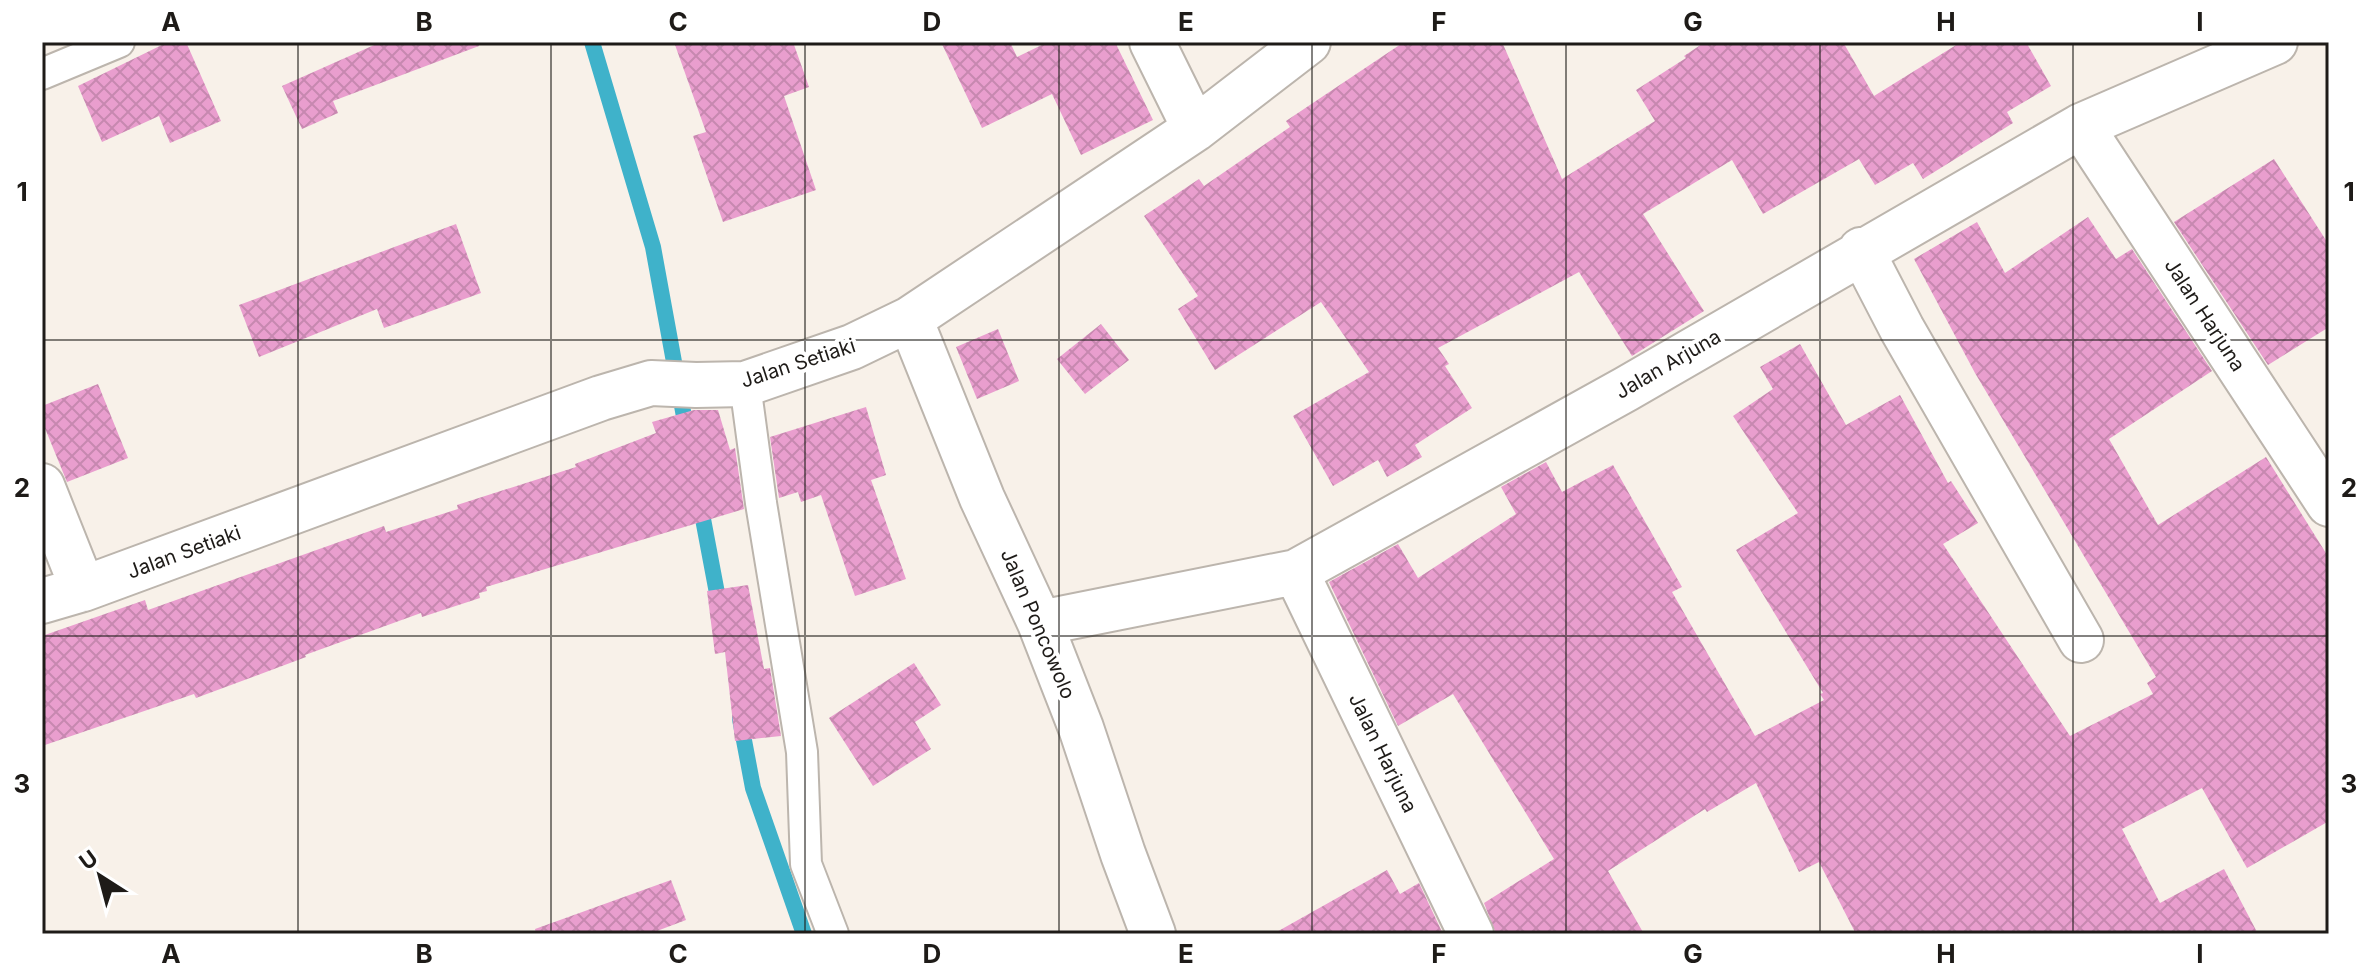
<svg xmlns="http://www.w3.org/2000/svg" width="2371" height="976" viewBox="0 0 2371 976" font-family="Inter,sans-serif">
	<defs>
		<pattern id="building-cross-hatch" width="8" height="8" patternUnits="userSpaceOnUse" patternTransform="scale(2)"><rect width="8" height="8" fill="#e99ece"/><path d="M0 0l8 8M0 8l8-8" fill="none" stroke="#c788b0"/></pattern>
	</defs>
	<rect width="100%" height="100%" fill="#f8f1e9"/>
	<g fill="none" stroke-linecap="round" stroke-linejoin="round">
		<path stroke="#3fb2ca" stroke-width="16" d="M 592,42 L 653,247 L 687,433
			M 700,503 L 720,609
			M 740,719 L 753,788 L 804,934"/>
	</g>
	<path fill="url(#building-cross-hatch)" d="M 168,42 L 186,42 L 221,121 L 170,143 L 159,116 L 102,142 L 78,86 Z
		M 381,42 L 478,42 L 479,46 L 333,101 L 338,113 L 302,129 L 282,86 Z
		M 674,42 L 793,42 L 809,87 L 784,96 L 816,190 L 723,222 L 693,136 L 706,132 Z
		M 941,42 L 1010,42 L 1017,57 L 1048,42 L 1115,42 L 1153,120 L 1081,155 L 1052,94 L 982,128 Z
		M 1404,42 L 1502,42 L 1562,179 L 1655,121 L 1636,90 L 1686,58 L 1684,56 L 1705,42 L 1843,42 L 1874,96 L 1961,42 L 2026,42 L 2051,86 L 2007,112 L 2013,123 L 1923,179 L 1913,163 L 1875,185 L 1859,159 L 1763,214 L 1732,160 L 1643,214 L 1704,311 L 1632,356 L 1579,272 L 1438,348 L 1449,364 L 1445,366 L 1472,408 L 1415,445 L 1422,457 L 1387,477 L 1378,460 L 1333,486 L 1293,416 L 1369,372 L 1321,302 L 1215,370 L 1178,309 L 1198,296 L 1144,216 L 1199,179 L 1204,186 L 1290,127 L 1286,121 Z
		M 2274,159 L 2329,245 L 2329,327 L 2268,365 L 2174,222 Z
		M 2088,217 L 2116,259 L 2132,249 L 2212,371 L 2109,439 L 2158,525 L 2266,457 L 2329,558 L 2329,821 L 2247,868 L 2202,788 L 2122,829 L 2160,903 L 2224,869 L 2258,934 L 1856,934 L 1819,862 L 1799,872 L 1756,783 L 1707,812 L 1705,809 L 1608,871 L 1644,934 L 1496,934 L 1484,903 L 1554,859 L 1453,694 L 1398,726 L 1329,582 L 1398,544 L 1418,578 L 1516,514 L 1501,487 L 1546,462 L 1562,492 L 1613,465 L 1682,587 L 1672,592 L 1755,736 L 1824,700 L 1820,694 L 1823,693 L 1736,550 L 1798,513 L 1733,416 L 1773,389 L 1760,367 L 1800,344 L 1846,425 L 1900,395 L 1948,483 L 1951,481 L 1978,523 L 1943,544 L 2070,736 L 2153,694 L 2147,683 L 2156,677 L 1975,373 L 1914,259 L 1977,222 L 2005,273 Z
		M 456,224 L 481,293 L 384,328 L 377,309 L 259,357 L 239,305 Z
		M 1101,324 L 1129,360 L 1085,394 L 1057,359 Z
		M 998,329 L 1019,381 L 977,399 L 956,347 Z
		M 98,384 L 128,458 L 67,482 L 42,421 L 42,406 Z
		M 866,407 L 886,475 L 871,480 L 906,579 L 855,596 L 821,495 L 801,502 L 798,492 L 779,498 L 770,437 Z
		M 694,410 L 718,410 L 730,450 L 735,448 L 744,509 L 486,587 L 487,591 L 479,593 L 480,598 L 422,617 L 421,613 L 305,655 L 306,657 L 196,698 L 194,694 L 42,746 L 42,636 L 145,600 L 148,610 L 384,526 L 386,532 L 458,509 L 457,505 L 576,467 L 575,464 L 656,433 L 652,422 Z
		M 748,585 L 764,669 L 770,668 L 781,736 L 735,741 L 725,652 L 715,654 L 707,591 Z
		M 914,663 L 941,705 L 915,722 L 931,749 L 873,786 L 829,718 Z
		M 1387,870 L 1400,894 L 1419,883 L 1443,934 L 1273,934 Z
		M 671,880 L 686,920 L 649,934 L 536,934 L 535,929 Z"/>
	<g fill="none" stroke-linecap="round" stroke-linejoin="round">
		<defs>
			<path id="service" d="M 42,74 L 119,42
				M 745,384 L 761,503 L 802,752 L 806,864 L 833,934"/>
			<path id="minor" d="M 1152,42 L 1195,129
				M 2081,126 L 2329,504
				M 1861,250 L 1902,329 L 2081,640
				M 910,319 L 982,498 L 1040,623 L 1081,728 L 1123,854 L 1153,934
				M 42,486 L 83,589
				M 1296,572 L 1471,934
				M 42,601 L 83,589 L 601,398 L 651,383 L 696,385 L 745,384 L 852,347 L 910,319 L 1195,129 L 1308,42
				M 1040,623 L 1296,572 L 1626,389 L 2081,126 L 2275,42"/>
		</defs>
		<use href="#service" stroke="#bcb5ad" stroke-width="34"/>
		<use href="#minor" stroke="#bcb5ad" stroke-width="48"/>
		<use href="#service" stroke="#fff" stroke-width="30"/>
		<use href="#minor" stroke="#fff" stroke-width="44"/>
	</g>
	<path fill="none" stroke="#1e1b18" stroke-width="2" stroke-opacity="0.55" d="M 298,42 L 298,934M 551,42 L 551,934M 805,42 L 805,934M 1059,42 L 1059,934M 1312,42 L 1312,934M 1566,42 L 1566,934M 1820,42 L 1820,934M 2073,42 L 2073,934M 42,340 L 2329,340M 42,636 L 2329,636"/>
	<g text-anchor="middle" dominant-baseline="central" stroke-width="8" stroke-linejoin="round" paint-order="stroke">
		<g font-size="20" fill="#1e1b18" stroke="#fff">
			<text transform="translate(2205 315) rotate(57)">Jalan Harjuna</text>
			<text transform="translate(798 363) rotate(-18)">Jalan Setiaki</text>
			<text transform="translate(1668 364) rotate(-30)">Jalan Arjuna</text>
			<text transform="translate(184 552) rotate(-20)">Jalan Setiaki</text>
			<text transform="translate(1038 624) rotate(67)">Jalan Poncowolo</text>
			<text transform="translate(1383 753) rotate(64)">Jalan Harjuna</text>
		</g>
	</g>
	<rect width="2371" height="976" fill="none" stroke="#ffffff" stroke-width="88"/>
	<g transform="translate(100 876) rotate(324)" stroke="#ffffff" stroke-width="6" paint-order="stroke">
	<path d="M0-6L14 30L0 20L-14 30Z" fill="#1e1b18"/>
	<text y="-12" font-size="22" font-weight="bold" text-anchor="middle" fill="#1e1b18">U</text>
	</g>
	<rect x="44" y="44" width="2283" height="888" fill="none" stroke="#1e1b18" stroke-width="3"/>
	<g font-size="26" text-anchor="middle" font-weight="bold" fill="#1e1b18">
		<text x="171" y="31">A</text>
		<text x="424" y="31">B</text>
		<text x="678" y="31">C</text>
		<text x="932" y="31">D</text>
		<text x="1186" y="31">E</text>
		<text x="1439" y="31">F</text>
		<text x="1693" y="31">G</text>
		<text x="1946" y="31">H</text>
		<text x="2200" y="31">I</text>
		<text x="22" y="201">1</text>
		<text x="2349" y="201">1</text>
		<text x="22" y="497">2</text>
		<text x="2349" y="497">2</text>
		<text x="22" y="793">3</text>
		<text x="2349" y="793">3</text>
		<text x="171" y="963">A</text>
		<text x="424" y="963">B</text>
		<text x="678" y="963">C</text>
		<text x="932" y="963">D</text>
		<text x="1186" y="963">E</text>
		<text x="1439" y="963">F</text>
		<text x="1693" y="963">G</text>
		<text x="1946" y="963">H</text>
		<text x="2200" y="963">I</text>
	</g>
</svg>
